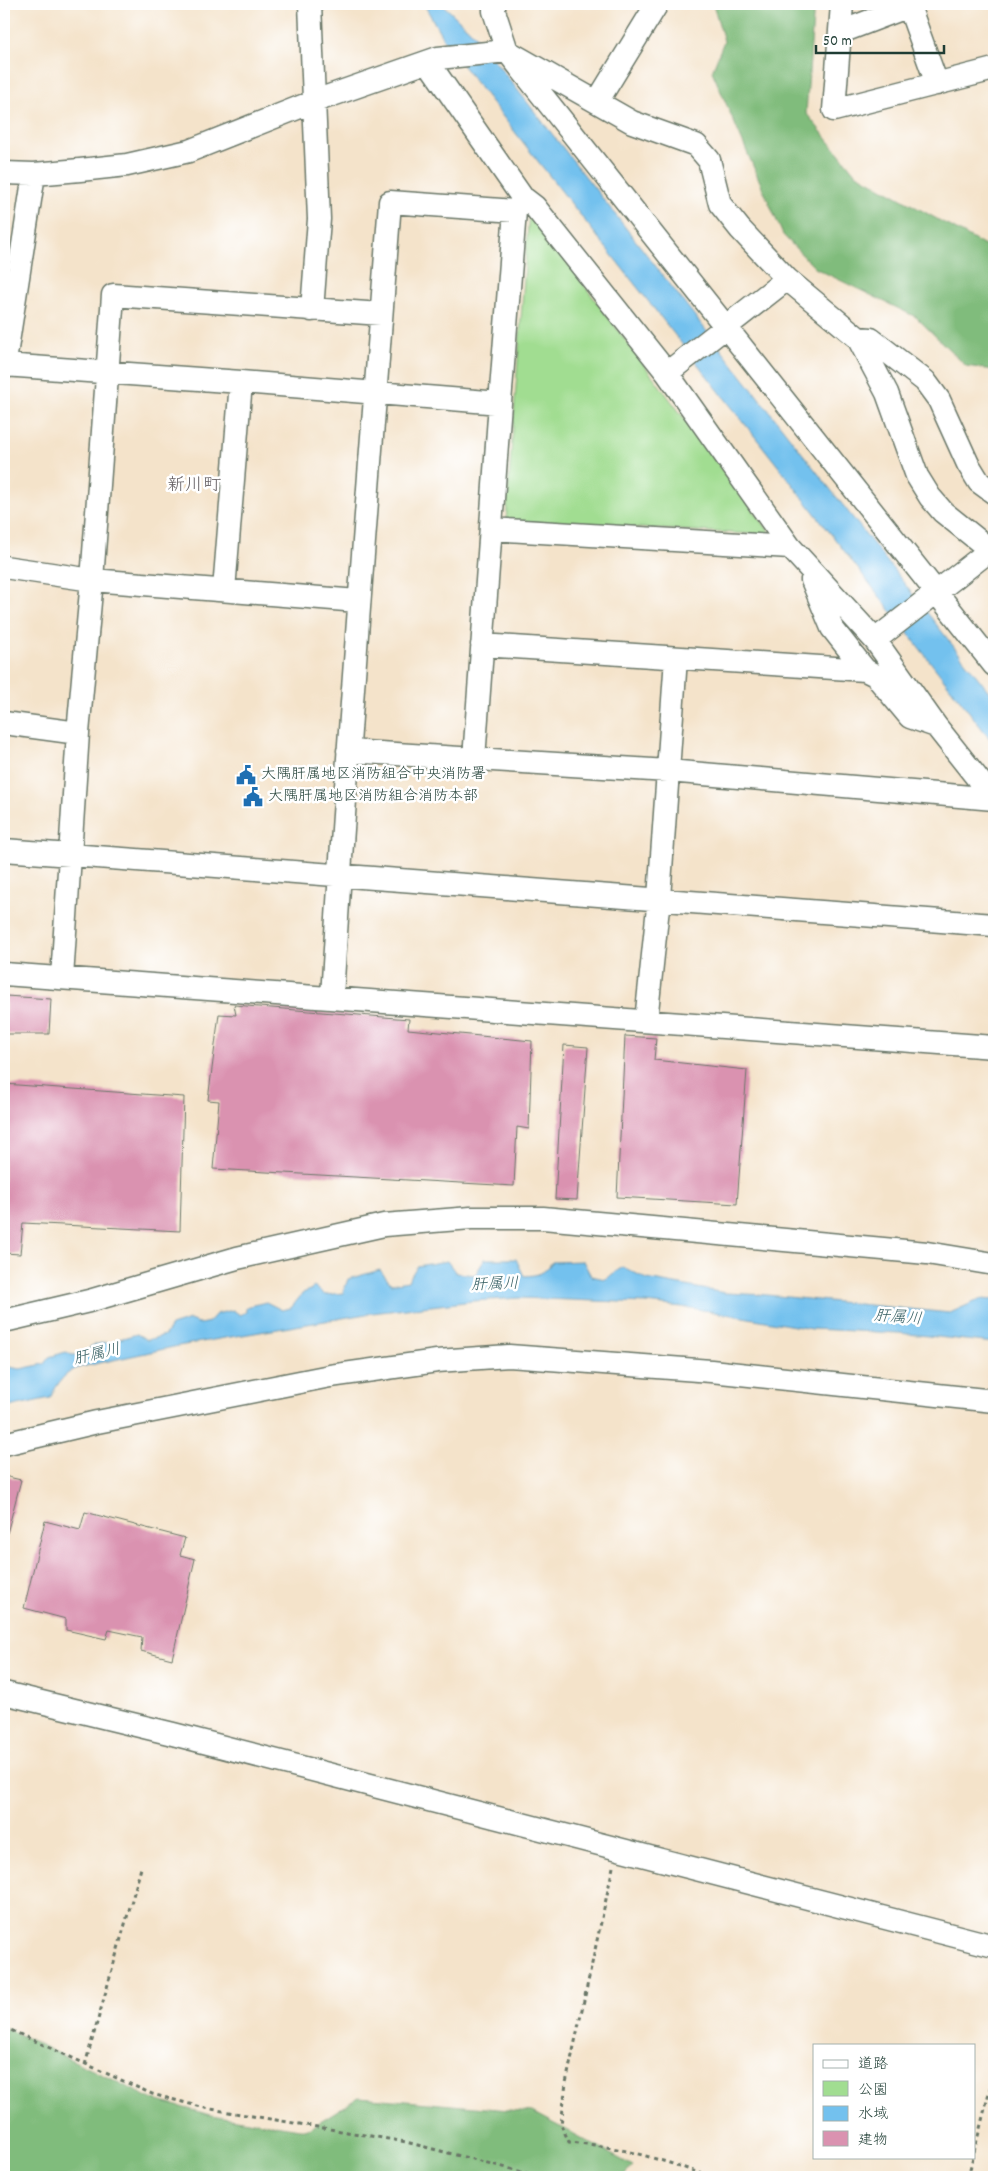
<svg xmlns="http://www.w3.org/2000/svg" width="998" height="2181" viewBox="0 0 998 2181" font-family="Dekko,'Klee One',sans-serif">
	<rect width="100%" height="100%" fill="#fff"/>
	<filter id="ink" filterUnits="userSpaceOnUse"><feTurbulence type="fractalNoise" baseFrequency=".02" numOctaves="2"/><feDisplacementMap in="SourceGraphic" scale="10" xChannelSelector="R" yChannelSelector="G"/><feConvolveMatrix kernelMatrix="1 2 1 2 8 2 1 2 1" color-interpolation-filters="sRGB"/></filter>
	<filter id="wash" filterUnits="userSpaceOnUse"><feTurbulence type="fractalNoise" baseFrequency=".0096" numOctaves="4" result="noise"/><feDisplacementMap in="SourceGraphic" scale="20" xChannelSelector="R" yChannelSelector="G"/><feGaussianBlur stdDeviation="1.12" result="paint"/><feColorMatrix in="noise" values="0 0 0 0 0 0 0 0 0 0 0 0 0 0 0 0 0 1.4 0 .05"/><feComposite in="paint" operator="in"/></filter>
	<g filter="url(#wash)">
		<rect width="100%" height="100%" fill="#f4e3ca"/>
		<path fill="#a1dd91" stroke="#608d62" d="M 529,212 L 772,535 L 506,521 Z"/>
		<path fill="#80bc7b" stroke="#507c58" d="M 713,4 L 814,4 L 806,113 L 855,173 L 994,251 L 994,370 L 966,366 L 916,317 L 815,268 L 783,235 L 712,71 L 724,41 Z
			M 4,2027 L 154,2100 L 211,2115 L 306,2130 L 359,2097 L 532,2112 L 633,2166 L 623,2177 L 4,2177 Z"/>
		<path fill="#73c1ee" stroke="#497f91" d="M 427,4 L 442,4 L 473,33 L 994,698 L 994,744 L 793,485 L 448,47 L 425,6 Z
			M 485,1259 L 516,1259 L 524,1276 C 539,1275 544,1274 552,1262 L 583,1261 L 591,1276 L 605,1279 L 623,1267 L 647,1279 L 725,1293 L 767,1295 L 950,1313 L 981,1299 L 994,1300 L 994,1343 L 899,1333 L 812,1329 L 691,1308 L 645,1303 L 520,1298 L 473,1301 L 372,1313 L 178,1346 L 81,1367 C 64,1372 58,1383 50,1398 L 4,1408 L 4,1366 L 20,1369 L 44,1364 L 49,1357 L 66,1352 L 72,1355 L 85,1355 L 91,1346 L 105,1342 L 109,1345 L 114,1344 L 116,1340 L 137,1334 L 147,1340 L 165,1335 L 171,1326 L 190,1320 L 200,1324 L 209,1322 L 216,1314 L 233,1310 L 240,1315 L 246,1312 L 246,1307 L 266,1302 L 282,1310 L 291,1308 L 303,1293 L 312,1289 L 314,1286 L 325,1295 L 343,1293 L 348,1279 L 380,1270 L 391,1284 L 408,1281 L 417,1266 L 447,1261 L 456,1273 L 475,1275 Z"/>
		<g id="blocks">
			<path fill="#da92b0" d="M 6,996 L 51,999 L 49,1034 L 4,1034 Z
				M 234,1005 L 409,1019 L 408,1029 L 532,1041 L 529,1129 L 517,1127 L 514,1186 L 213,1169 L 219,1101 L 208,1100 L 219,1014 L 236,1015 Z
				M 625,1036 L 656,1038 L 654,1060 L 747,1070 L 737,1204 L 617,1197 Z
				M 564,1045 L 588,1047 L 577,1200 L 555,1199 Z
				M 4,1084 L 184,1097 L 180,1231 L 23,1223 L 20,1254 L 4,1253 Z
				M 4,1476 L 21,1480 L 4,1545 Z
				M 85,1512 L 185,1538 L 180,1555 L 195,1559 L 172,1659 L 141,1651 L 142,1637 L 109,1630 L 106,1639 L 66,1630 L 66,1619 L 24,1608 L 45,1521 L 80,1530 Z"/>
		</g>
	</g>
	<g filter="url(#ink)">
		<use href="#blocks" fill-opacity="0" stroke="#6a7768" stroke-width="1"/>
		<g fill="none" stroke-linecap="round" stroke-linejoin="round">
			<defs>
				<path id="minor" d="M 310,4 L 319,219 L 312,310
					M 494,4 L 494,11 L 507,51 L 994,665
					M 842,4 L 834,110 L 994,69
					M 841,32 L 909,6 L 937,84
					M 428,62 L 522,197 L 535,207 L 667,373 L 790,547 L 875,640 L 936,726 L 993,798
					M 597,102 L 657,4
					M 4,173 L 34,174 L 80,170 L 127,165 L 189,151 L 315,101 L 438,58 L 507,51 L 632,122 L 696,145 L 709,160 L 720,204 L 740,229 L 787,279 L 858,338 L 887,393 L 917,476 L 930,497 L 943,512 L 994,553
					M 858,338 L 871,339 L 925,381 L 939,400 L 968,464 L 979,482 L 994,493
					M 4,365 L 241,382 L 224,590
					M 4,368 L 34,174
					M 667,373 L 787,279
					M 241,382 L 500,403 L 515,211 L 390,202 C 370,467 348,732 332,997
					M 491,529 L 790,547
					M 4,567 L 92,580 L 358,601
					M 812,580 L 832,628 L 865,670 L 875,675 L 910,717 L 936,726
					M 875,640 L 989,551
					M 482,645 L 865,670
					M 4,723 L 78,733
					M 348,751 L 668,771 L 994,799
					M 474,759 L 500,403
					M 4,850 L 994,925
					M 4,974 L 994,1047
					M 62,978 L 78,733 L 92,580 L 113,295 L 381,314
					M 646,1021 L 659,898 L 676,658
					M 4,1321 L 89,1301 L 237,1258 L 384,1225 L 471,1218 L 543,1218 L 927,1253 L 994,1264
					M 4,1444 L 97,1422 L 330,1376 L 437,1361 L 509,1356 L 711,1371 L 994,1401
					M 4,1693 L 173,1734 L 994,1946"/>
			</defs>
			<use href="#minor" stroke="#6a7768" stroke-width="25"/>
			<path stroke="#6a7768" stroke-width="3" stroke-dasharray="4 4" stroke-linecap="butt" d="M 613,1867 L 566,2083 L 561,2125 L 569,2142 C 618,2146 664,2160 710,2177
				M 4,2027 L 152,2094 L 205,2108 L 406,2142 L 542,2177
				M 85,2065 L 141,1868
				M 974,2152 L 994,2073
				M 968,2177 L 973,2157"/>
			<use href="#minor" stroke="#fff" stroke-width="22"/>
		</g>
	</g>
	<defs>
		<symbol id="civic-bare" viewBox="-9 -9 18 18"><path d="M-.6-6.5H3V-4.5H.6V-3L4-1V1h2V6H-6V1h2V-1L-.6-3ZM-1.2 2.5V6h2.4V2.5Z" fill="#1f6fb2" stroke="#fff" stroke-width="2.5" paint-order="stroke"/></symbol>
	</defs>
	<g fill-rule="evenodd">
		<use href="#civic-bare" x="232" y="761" width="28" height="28"/>
		<use href="#civic-bare" x="239" y="783" width="28" height="28"/>
	</g>
	<g text-anchor="middle" dominant-baseline="central" stroke-width="5" stroke-linejoin="round" paint-order="stroke">
		<g font-size="15" fill="#1f3d34" stroke="#fff" text-anchor="start">
			<text x="261" y="775">大隅肝属地区消防組合中央消防署</text>
			<text x="268" y="797">大隅肝属地区消防組合消防本部</text>
		</g>
		<g font-size="16" font-style="italic" fill="#345e62" stroke="#fff">
			<text transform="translate(495 1285) rotate(-2)">肝属川</text>
			<text transform="translate(898 1318) rotate(5)">肝属川</text>
			<text transform="translate(97 1355) rotate(-13)">肝属川</text>
		</g>
		<g font-size="18" fill="#605b5f" stroke="#fff">
			<text x="194" y="486">新川町</text>
		</g>
	</g>
	<rect width="998" height="2181" fill="none" stroke="#fff" stroke-width="20"/>
	<rect x="813" y="2044" width="162" height="115" fill="#ffffff" stroke="#a5b1ae"/>
	<rect x="823" y="2060" width="25" height="8" fill="#ffffff" stroke="#a5b1ae"/>
	<text x="858" y="2068" font-size="15" fill="#1f3d34">道路</text>
	<rect x="823" y="2081" width="25" height="15" fill="#a1dd91" stroke="#a5b1ae"/>
	<text x="858" y="2094" font-size="15" fill="#1f3d34">公園</text>
	<rect x="823" y="2106" width="25" height="15" fill="#73c1ee" stroke="#a5b1ae"/>
	<text x="858" y="2118" font-size="15" fill="#1f3d34">水域</text>
	<rect x="823" y="2131" width="25" height="15" fill="#da92b0" stroke="#a5b1ae"/>
	<text x="858" y="2144" font-size="15" fill="#1f3d34">建物</text>
	<path d="M816 45v8h128v-8" fill="none" stroke="#1f3d34" stroke-width="2.5"/>
	<text x="823" y="45" font-size="15" fill="#1f3d34" stroke="#ffffff" stroke-width="4" paint-order="stroke">50 m</text>
</svg>
